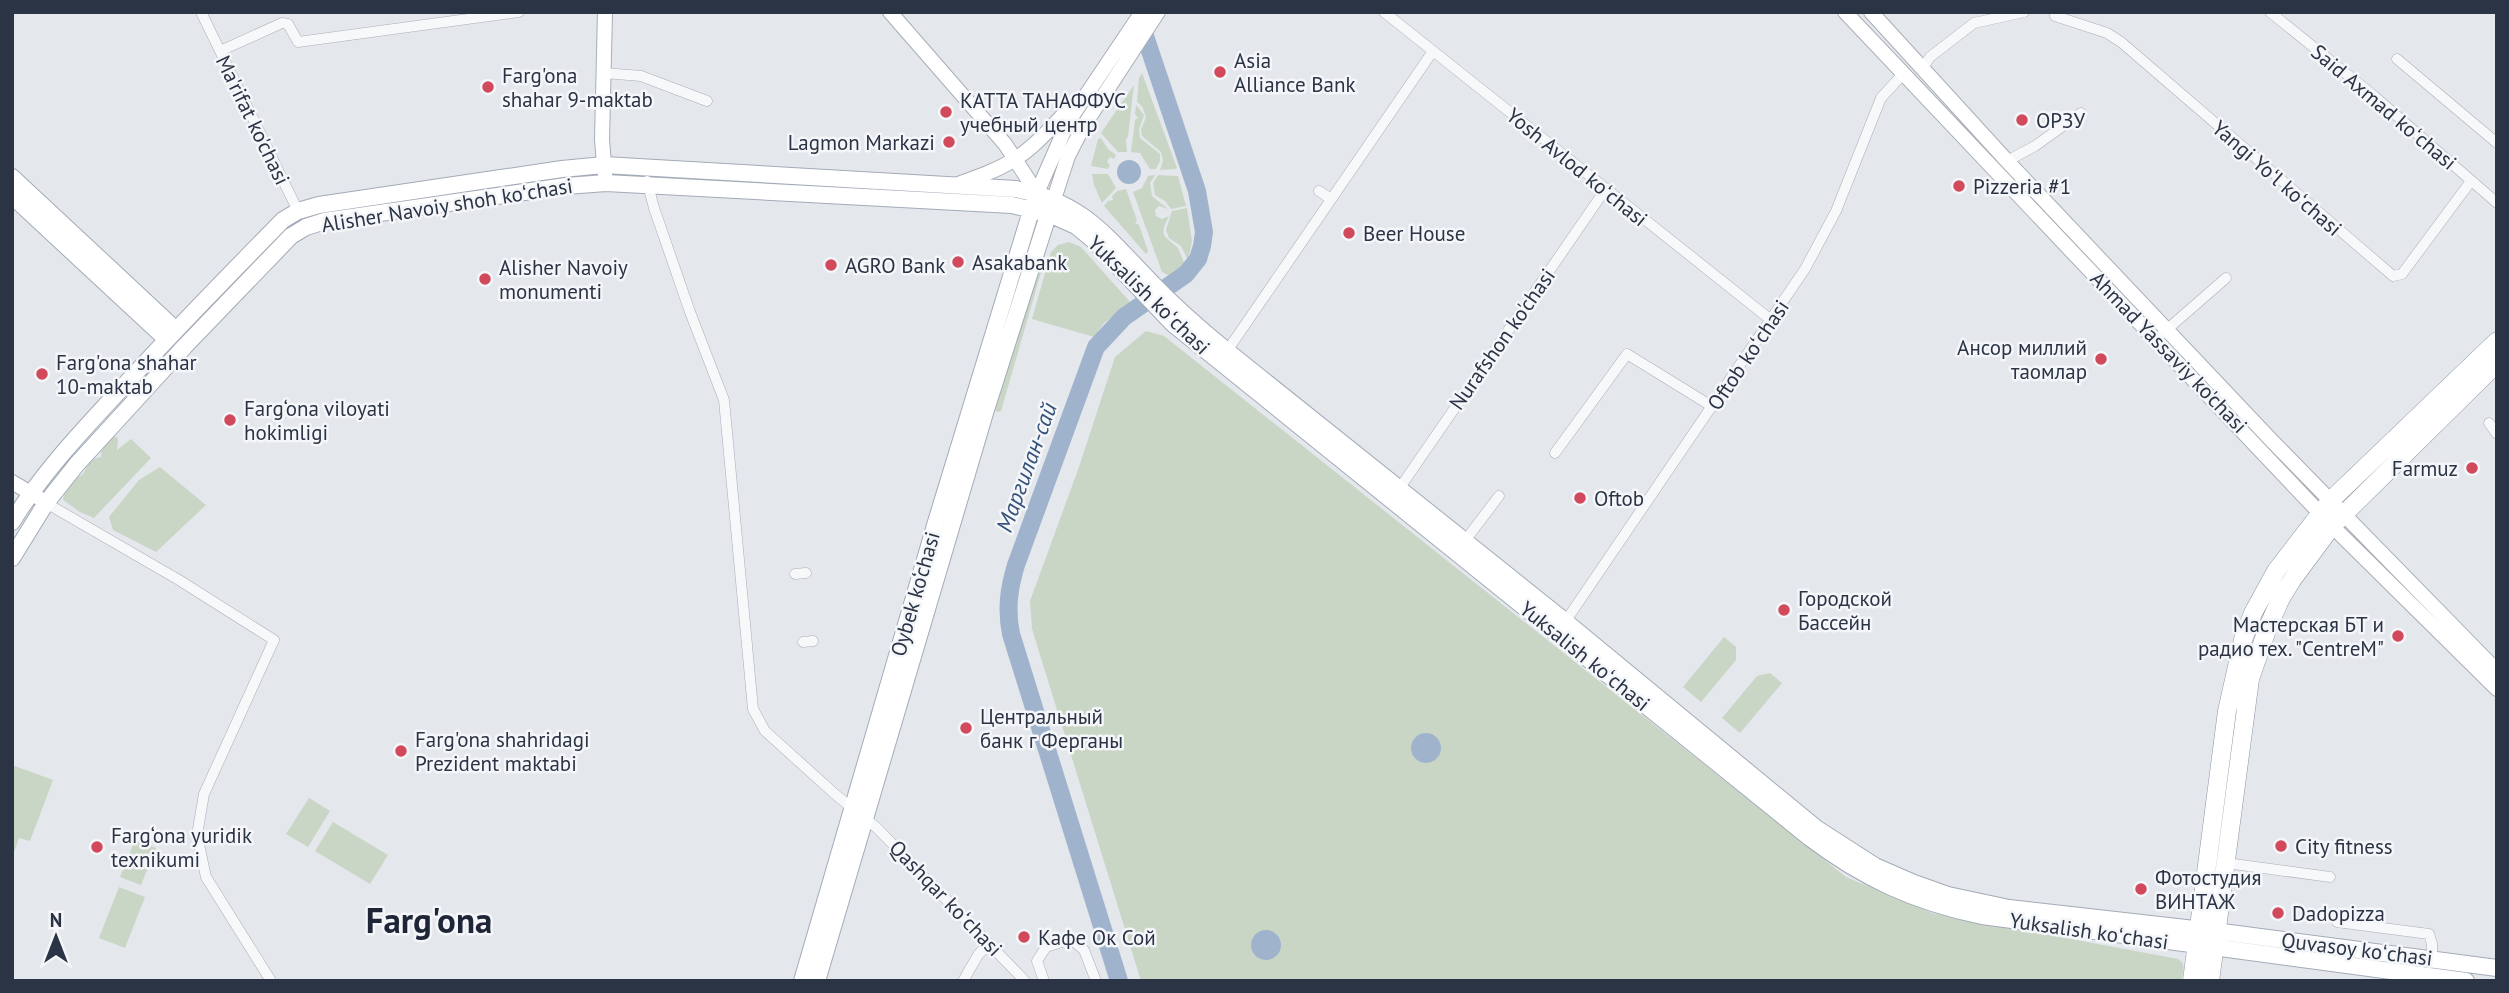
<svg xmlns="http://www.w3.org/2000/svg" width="2509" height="993" viewBox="0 0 2509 993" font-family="'PT Sans',sans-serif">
	<rect width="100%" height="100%" fill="#e4e7ec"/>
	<path fill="#c9d6c5" d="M 1142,73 L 1177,168 L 1176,169 L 1160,170 L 1163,161 L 1161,152 L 1142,136 L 1141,130 L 1146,117 L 1142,106 L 1137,102 L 1139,78 Z
		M 1134,85 L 1128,137 L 1126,139 L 1127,152 L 1118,152 L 1101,133 Z
		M 1136,105 L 1144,115 L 1139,129 L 1140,138 L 1160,154 L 1160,161 L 1156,169 L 1150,169 L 1140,153 L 1131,152 L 1135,120 L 1138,118 L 1135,114 Z
		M 1101,138 L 1108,149 L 1116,155 L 1114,159 L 1110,157 L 1107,162 L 1110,165 L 1108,169 L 1091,166 L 1098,139 Z
		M 1092,174 L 1108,174 L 1116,188 L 1102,203 L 1094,185 Z
		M 1155,175 L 1150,183 L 1152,196 L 1168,209 L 1159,206 L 1155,210 L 1156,216 L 1162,219 L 1169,216 C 1159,236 1163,235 1177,247 C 1180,251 1182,259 1185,264 L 1176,273 L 1170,276 L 1162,272 L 1133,192 L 1142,188 L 1148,176 Z
		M 1158,175 L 1178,176 L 1186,206 L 1171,209 L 1165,201 L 1155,195 L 1153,183 Z
		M 1126,189 L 1137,220 L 1135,223 L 1139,225 L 1148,251 L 1146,254 L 1104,206 L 1108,201 L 1113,200 L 1112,196 L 1117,191 Z
		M 1187,208 L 1192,241 L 1188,260 L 1181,246 L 1169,238 L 1166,230 L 1172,211 Z
		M 1069,242 L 1081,247 L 1131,303 L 1104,323 L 1094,337 L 1032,319 L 1051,252 L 1058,245 Z
		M 1038,261 L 1044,262 L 1001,411 L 997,412 L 995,409 Z
		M 1146,331 L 1164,336 L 1846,877 L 1932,913 L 2178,959 L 2182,962 L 2184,968 L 2181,981 L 1141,981 L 1032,629 L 1030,601 L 1079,467 L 1115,357 Z
		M 109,435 L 118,438 L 117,450 L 131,439 L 151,458 L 94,518 L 80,512 L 63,500 L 67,485 L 83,474 L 90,460 L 101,457 L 102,441 Z
		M 160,467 L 206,505 L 156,552 L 113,530 L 109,517 L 139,480 Z
		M 1724,637 L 1736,647 L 1736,660 L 1701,702 L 1683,687 Z
		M 1770,673 L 1782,683 L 1740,733 L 1722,718 L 1757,676 Z
		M 12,765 L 53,780 L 30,841 L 19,838 L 13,855 Z
		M 309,798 L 330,811 L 308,847 L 286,834 Z
		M 333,822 L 388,855 L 370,884 L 315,851 Z
		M 135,840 L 156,848 L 141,885 L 120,877 Z
		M 119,887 L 145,897 L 125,948 L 99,938 Z"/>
	<path fill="#9fb4cc" d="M1117 172a12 12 0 1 1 24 0a12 12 0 1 1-24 0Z
		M1411 748a15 15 0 1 1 30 0a15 15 0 1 1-30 0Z
		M1251 945a15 15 0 1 1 30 0a15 15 0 1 1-30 0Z"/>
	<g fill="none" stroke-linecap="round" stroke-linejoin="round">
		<path stroke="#9fb4cc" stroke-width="18" d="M 1119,981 L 1011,634 C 1006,609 1009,588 1016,565 L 1096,347 L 1124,317 L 1186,274 L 1198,259 L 1202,246 L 1204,232 L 1197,191 L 1140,21"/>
		<defs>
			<path id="street" d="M 201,12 L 298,211
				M 1384,12 L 1771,320
				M 2270,12 L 2374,96 L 2497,203
				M 2055,16 L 2107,33 L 2121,42 L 2393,276 L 2402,274 L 2471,181
				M 220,51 L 282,23 L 288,24 L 298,42 L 519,12
				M 2397,59 L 2497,143
				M 1922,69 L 1930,57 L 1974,23 L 2024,12
				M 604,73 L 641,76 L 707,101
				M 2007,161 L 2035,146 L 2081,113
				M 647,181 L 654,208 L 690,312 L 724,400 L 753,709 L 765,731 L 836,795 L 877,828 L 1025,981
				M 1319,191 L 1331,199
				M 2163,333 L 2226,278
				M 1227,351 L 1433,51
				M 2489,423 L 2497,434
				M 1555,453 L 1627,354 L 1713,407
				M 1399,489 L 1605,190
				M 46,503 L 179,580 L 274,640 L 204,794 L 197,835 L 206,877 L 271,981
				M 1464,542 L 1499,496
				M 795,574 L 806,573
				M 1563,625 L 1805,269 L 1836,211 L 1881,98 L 1903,74
				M 803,642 L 813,641
				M 2226,863 L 2330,877
				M 2337,922 L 2429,934 L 2432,944 L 2432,959
				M 963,981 L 978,955 L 989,943
				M 1044,981 L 1037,961 L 1046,947 L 1071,939 L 1084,950 L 1096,981"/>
			<path id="secondary" d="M 890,12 L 1005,144 L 1037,193
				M 1845,12 L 2332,526 L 2497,689
				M 1871,12 L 2007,161 L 2273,442 L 2497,671
				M 605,175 L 602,140 L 605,12
				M 958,184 C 978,177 998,170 1015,159 C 1036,146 1052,126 1069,109
				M 1037,193 L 1068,122 L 1142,12
				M 1054,199 L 1068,156 L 1083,127 L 1158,12
				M 12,482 L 39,498"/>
			<path id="primary" d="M 12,177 L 175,329
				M 12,196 L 166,339
				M 12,522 C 42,473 81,432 120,390 C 173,332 228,276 283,220 L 298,211 L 319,205 L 562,169 L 604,165 L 1016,189 C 1083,202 1106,236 1151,282 C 1175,307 1200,329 1227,351 L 1566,622 L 1816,828 L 1875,866 L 1914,883 L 1948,895 L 2009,908 L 2230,933 L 2497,968
				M 12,558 L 46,503 L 77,464 L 185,346 L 291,236 L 306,227 L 325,221 L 566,186 L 606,183 L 1012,205 L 1049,214 L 1076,226 L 1092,239 L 1173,324 L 1219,361 L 1810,838 C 1864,879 1915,902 1982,916 L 2466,981
				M 802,981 L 936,522 L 1035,198
				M 817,981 L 985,413 L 1051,206"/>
			<path id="highway" d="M 2192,981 L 2227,711 L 2243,640 L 2253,613 L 2276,571 L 2330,501 L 2497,341
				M 2210,981 L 2250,679 L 2268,627 L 2281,598 L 2292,580 L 2332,526 L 2497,363"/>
		</defs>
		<use href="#street" stroke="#a9aeb7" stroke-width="11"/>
		<use href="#secondary" stroke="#a9aeb7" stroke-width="16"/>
		<use href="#primary" stroke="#a3abb8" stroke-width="18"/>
		<use href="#highway" stroke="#8b94a3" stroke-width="19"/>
		<use href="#street" stroke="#f7f8fa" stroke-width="10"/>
		<use href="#secondary" stroke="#fff" stroke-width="14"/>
		<use href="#primary" stroke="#fff" stroke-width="16"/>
		<use href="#highway" stroke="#fff" stroke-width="18"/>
	</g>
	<g fill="#d1495b" stroke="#f4f6f9" stroke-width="2.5">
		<circle cx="1220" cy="72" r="7"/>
		<circle cx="488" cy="87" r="7"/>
		<circle cx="946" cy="112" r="7"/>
		<circle cx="2022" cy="120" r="7"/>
		<circle cx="949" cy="142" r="7"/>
		<circle cx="1959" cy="186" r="7"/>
		<circle cx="1349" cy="233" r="7"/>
		<circle cx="958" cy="262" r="7"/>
		<circle cx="831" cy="265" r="7"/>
		<circle cx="485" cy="279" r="7"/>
		<circle cx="2101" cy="359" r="7"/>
		<circle cx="42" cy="374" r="7"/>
		<circle cx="230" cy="420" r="7"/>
		<circle cx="2472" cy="468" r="7"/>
		<circle cx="1580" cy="498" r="7"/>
		<circle cx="1784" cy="610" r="7"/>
		<circle cx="2398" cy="636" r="7"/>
		<circle cx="966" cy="728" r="7"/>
		<circle cx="401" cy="751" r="7"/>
		<circle cx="2281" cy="846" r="7"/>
		<circle cx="97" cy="847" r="7"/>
		<circle cx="2141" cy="889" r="7"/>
		<circle cx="2278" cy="913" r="7"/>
		<circle cx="1024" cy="937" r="7"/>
	</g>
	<g text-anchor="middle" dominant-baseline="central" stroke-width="5" stroke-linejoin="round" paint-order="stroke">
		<g font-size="21" fill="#2b3445" stroke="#f4f6f9" text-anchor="start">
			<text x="1234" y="60">Asia<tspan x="1234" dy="24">Alliance Bank</tspan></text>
			<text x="502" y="75">Farg'ona<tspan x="502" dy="24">shahar 9-maktab</tspan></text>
			<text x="960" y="100">КАТТА ТАНАФФУС<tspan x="960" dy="24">учебный центр</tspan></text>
			<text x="2036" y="120">ОРЗУ</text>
			<text x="935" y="142" text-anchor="end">Lagmon Markazi</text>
			<text x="1973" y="186">Pizzeria #1</text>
			<text x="1363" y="233">Beer House</text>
			<text x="972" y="262">Asakabank</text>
			<text x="845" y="265">AGRO Bank</text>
			<text x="499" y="267">Alisher Navoiy<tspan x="499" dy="24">monumenti</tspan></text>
			<text x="2087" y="347" text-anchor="end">Ансор миллий<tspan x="2087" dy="24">таомлар</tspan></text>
			<text x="56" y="362">Farg'ona shahar<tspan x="56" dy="24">10-maktab</tspan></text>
			<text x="244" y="408">Farg‘ona viloyati<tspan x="244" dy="24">hokimligi</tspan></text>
			<text x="2458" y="468" text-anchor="end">Farmuz</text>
			<text x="1594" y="498">Oftob</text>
			<text x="1798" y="598">Городской<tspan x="1798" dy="24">Бассейн</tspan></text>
			<text x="2384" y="624" text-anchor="end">Мастерская БТ и<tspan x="2384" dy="24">радио тех. "CentreM"</tspan></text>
			<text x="980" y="716">Центральный<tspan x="980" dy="24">банк г Ферганы</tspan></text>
			<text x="415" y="739">Farg'ona shahridagi<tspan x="415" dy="24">Prezident maktabi</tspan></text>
			<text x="111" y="835">Farg‘ona yuridik<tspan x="111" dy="24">texnikumi</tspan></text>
			<text x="2295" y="846">City fitness</text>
			<text x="2155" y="877">Фотостудия<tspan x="2155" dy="24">ВИНТАЖ</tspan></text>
			<text x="2292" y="913">Dadopizza</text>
			<text x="1038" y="937">Кафе Ок Сой</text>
		</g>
		<g font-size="21" fill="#2b3445" stroke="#f4f6f9">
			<text transform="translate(2384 107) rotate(40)">Said Axmad koʻchasi</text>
			<text transform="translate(253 120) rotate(64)">Ma'rifat ko'chasi</text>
			<text transform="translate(1577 167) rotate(39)">Yosh Avlod koʻchasi</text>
			<text transform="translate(2277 178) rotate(41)">Yangi Yoʻl koʻchasi</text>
			<text transform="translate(447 205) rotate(-9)">Alisher Navoiy shoh koʻchasi</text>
			<text transform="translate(1149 295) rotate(44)">Yuksalish koʻchasi</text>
			<text transform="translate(1502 339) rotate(-55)">Nurafshon ko'chasi</text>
			<text transform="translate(2169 352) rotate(46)">Ahmad Yassaviy ko'chasi</text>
			<text transform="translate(1748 355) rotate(-56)">Oftob koʻchasi</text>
			<text transform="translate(915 594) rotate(-74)">Oybek ko‘chasi</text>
			<text transform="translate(1585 656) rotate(39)">Yuksalish koʻchasi</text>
			<text transform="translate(946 898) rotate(46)">Qashqar koʻchasi</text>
			<text transform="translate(2089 931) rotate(8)">Yuksalish koʻchasi</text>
			<text transform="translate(2357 949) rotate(7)">Quvasoy koʻchasi</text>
		</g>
		<g font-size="23" font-style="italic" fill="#34527a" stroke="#f4f6f9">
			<text transform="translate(1026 467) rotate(-70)">Маргилан-сай</text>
		</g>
		<g font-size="35" font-weight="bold" fill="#1d2536" stroke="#f4f6f9">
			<text x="429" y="920">Farg'ona</text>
		</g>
	</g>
	<rect width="2509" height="993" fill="none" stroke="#2b3445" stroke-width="28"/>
	<g transform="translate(56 937)" stroke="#f4f6f9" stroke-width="5" paint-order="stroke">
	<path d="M0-5L12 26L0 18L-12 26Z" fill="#2b3445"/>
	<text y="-10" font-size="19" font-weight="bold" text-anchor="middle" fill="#2b3445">N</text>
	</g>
</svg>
